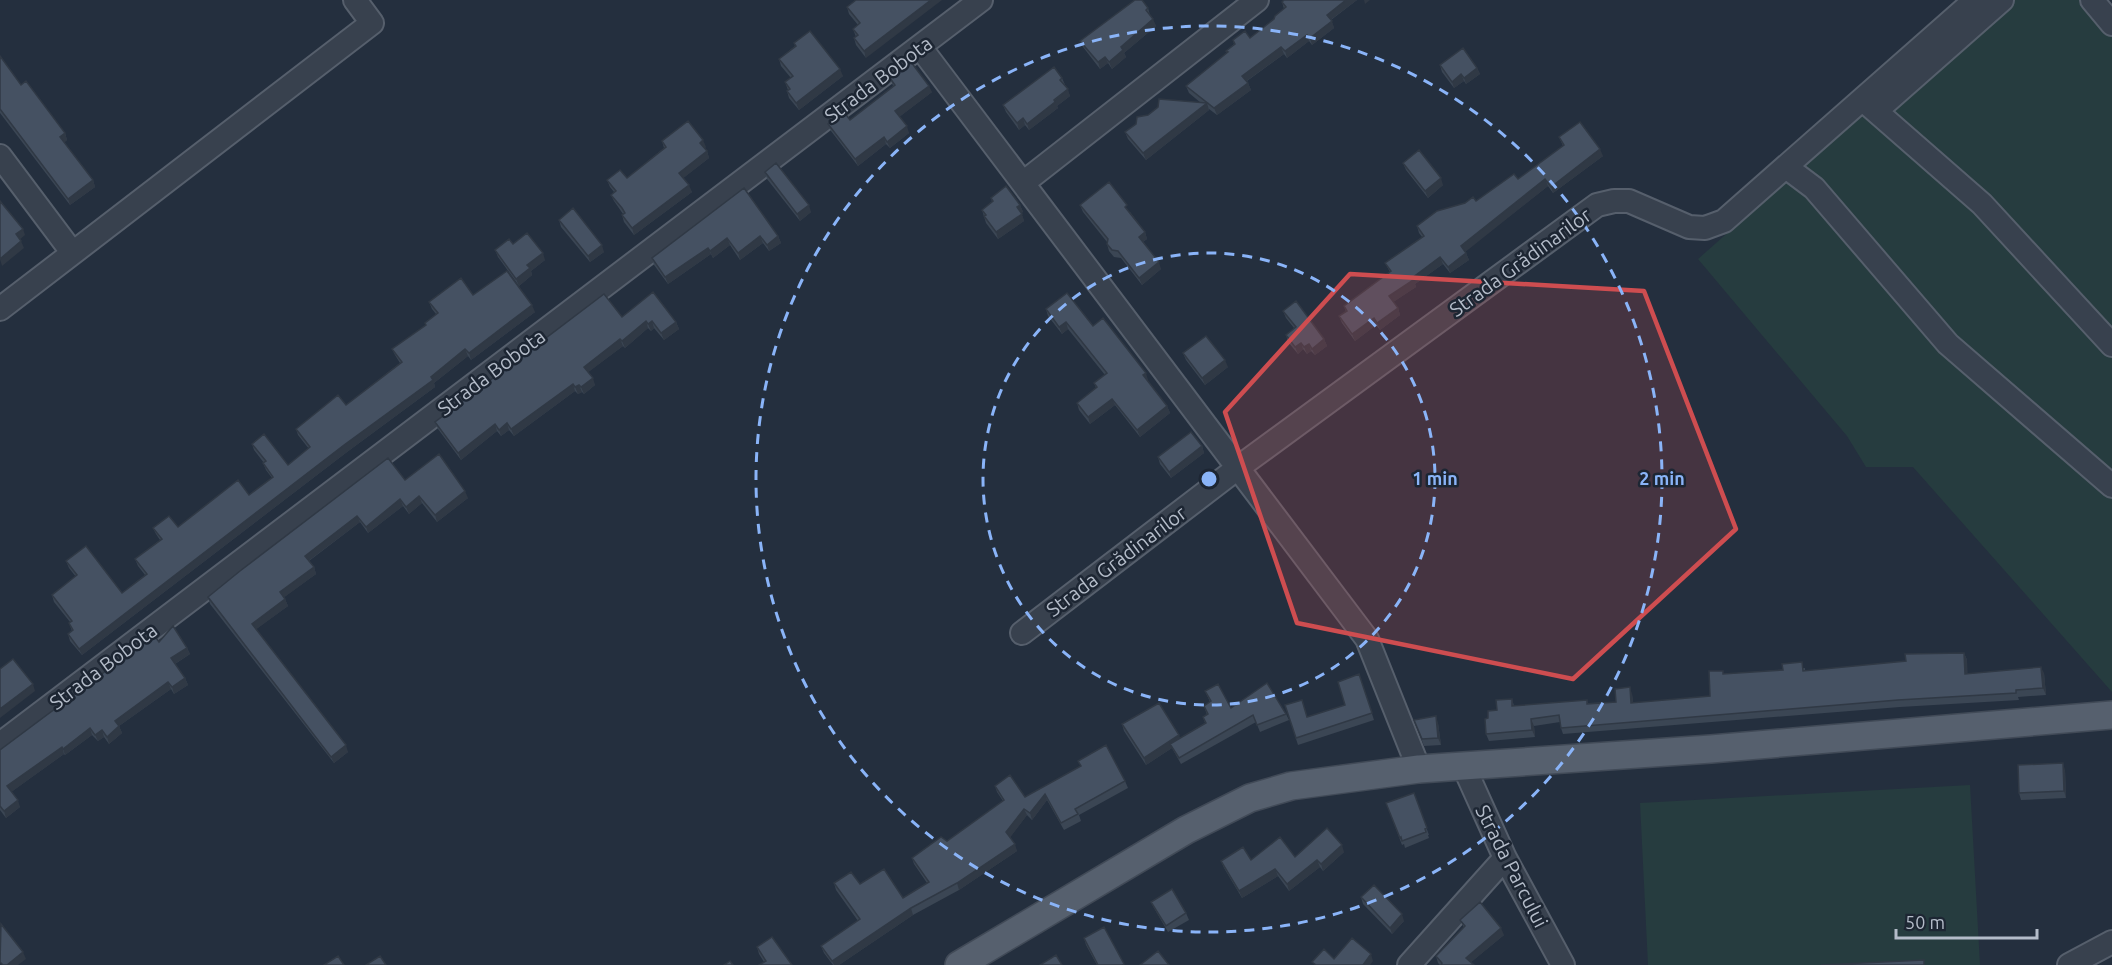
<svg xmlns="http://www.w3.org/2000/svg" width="2112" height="965" viewBox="0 0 2112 965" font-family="Ubuntu,sans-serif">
	<rect width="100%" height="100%" fill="#242f3e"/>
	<path fill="#263c3f" d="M 1991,0 L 2103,0 L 2112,11 L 2112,692 L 1913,467 L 1866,467 L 1847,436 L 1698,259 Z
		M 1970,785 L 1980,965 L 1648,965 L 1640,803 Z"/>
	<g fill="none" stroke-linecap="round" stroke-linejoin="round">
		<defs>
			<path id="minor" d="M 2092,0 L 2112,24
				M 920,47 L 1367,639 L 1419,769
				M 1863,100 L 1982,204 L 2112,345
				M 1876,111 L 2002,0
				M 0,156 L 72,252
				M 1786,167 L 1814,188 L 1948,344 L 2112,486
				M 1023,183 L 1257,0
				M 0,309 L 372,23 L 355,0
				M 1022,633 L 1239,467 L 1597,205 L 1614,201 L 1629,201 L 1689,227 L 1705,228 L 1724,221 L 1975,0
				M 0,744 L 981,0
				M 1464,767 L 1505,858 L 1563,965
				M 1409,965 L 1505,858
				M 2069,965 L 2112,942"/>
			<path id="major" d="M 959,965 L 1186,830 L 1250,798 L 1291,786 L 1419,769 L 1711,749 L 2112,715"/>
		</defs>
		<use href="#minor" stroke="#565f6c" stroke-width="26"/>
		<use href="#major" stroke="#414a57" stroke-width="30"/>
		<use href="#minor" stroke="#38414e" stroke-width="22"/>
		<use href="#major" stroke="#56606e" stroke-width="27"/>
	</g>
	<path fill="#3b4654" d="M 856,0 L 866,58 L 856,45 L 854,38 L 856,37 L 853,29 L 858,25 L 849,14 L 847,7 Z
		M 1284,0 L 1357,0 L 1331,20 L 1334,28 L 1312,45 L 1309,41 L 1287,58 L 1284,54 L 1247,81 L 1251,90 L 1217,115 L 1209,109 L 1209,110 L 1146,160 L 1128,139 L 1125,132 L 1148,115 L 1201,103 L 1189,93 L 1186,86 L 1227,53 L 1226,51 L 1234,44 L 1233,40 L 1250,38 L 1274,19 L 1284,9 L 1282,2 Z
		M 1148,8 L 1150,15 L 1156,26 L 1124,53 L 1126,57 L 1112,69 L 1108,63 L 1100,69 L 1083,47 L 1080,41 Z
		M 794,43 L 843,76 L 799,110 L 789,98 L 787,91 L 788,90 L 785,82 L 791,78 L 781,66 L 779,59 L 795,46 Z
		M 0,56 L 21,85 L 65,133 L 67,140 L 64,142 L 93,180 L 95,187 L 70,205 L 0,113 Z
		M 1440,65 L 1477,68 L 1480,74 L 1466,84 L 1464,81 L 1454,88 L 1442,72 Z
		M 890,78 L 932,92 L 899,117 L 909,133 L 890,148 L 886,144 L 858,166 L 831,131 L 828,124 L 850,120 L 893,86 Z
		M 1062,78 L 1070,96 L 1057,106 L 1058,108 L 1029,130 L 1025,125 L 1019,130 L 1006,112 L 1003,105 Z
		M 1559,137 L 1603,156 L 1553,193 L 1548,186 L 1465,251 L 1469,260 L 1450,273 L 1443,264 L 1415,284 L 1416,287 L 1393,302 L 1398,308 L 1400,315 L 1380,330 L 1376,325 L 1355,341 L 1342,323 L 1339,316 L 1346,312 L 1344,306 L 1390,272 L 1385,263 L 1422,237 L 1419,233 L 1417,226 L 1476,201 L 1518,179 L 1563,146 Z
		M 662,141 L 706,147 L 704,148 L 707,151 L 709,158 L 683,178 L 692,192 L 634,235 L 624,222 L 622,215 L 623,214 L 614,201 L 611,195 L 614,192 L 610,187 L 607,180 L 627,178 L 664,148 Z
		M 1403,163 L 1443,185 L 1428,198 L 1406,170 Z
		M 765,172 L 811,212 L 800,221 L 767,179 Z
		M 744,188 L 778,236 L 781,243 L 769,251 L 763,243 L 740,260 L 730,245 L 713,258 L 711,254 L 668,284 L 654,265 L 652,258 Z
		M 991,198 L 1020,205 L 1023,212 L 1021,213 L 1024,221 L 998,239 L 986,223 L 982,210 L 992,202 Z
		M 1080,205 L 1130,212 L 1145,232 L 1147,239 L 1143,242 L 1161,269 L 1142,285 L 1121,258 L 1114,257 L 1109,251 L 1107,244 L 1107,242 L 1083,212 Z
		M 559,220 L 604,252 L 590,262 L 561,227 Z
		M 513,244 L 545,260 L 531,271 L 532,275 L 519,286 L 498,257 L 495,250 Z
		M 473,295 L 535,312 L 471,360 L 468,356 L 434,383 L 435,387 L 347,452 L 82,655 L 70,641 L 68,634 L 72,631 L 69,623 L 70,622 L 54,602 L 52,595 L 76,577 L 69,568 L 66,561 L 122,593 L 145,575 L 138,566 L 135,559 L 160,540 L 156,534 L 153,528 L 178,527 L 249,495 L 272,478 L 266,470 L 263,463 L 264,463 L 254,450 L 252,444 L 288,465 L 309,449 L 298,435 L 296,429 L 346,405 L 400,363 L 395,355 L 392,349 L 426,325 L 425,323 L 436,314 L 432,309 L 429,302 Z
		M 1046,309 L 1093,326 L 1148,380 L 1147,381 L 1167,406 L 1170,413 L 1140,437 L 1115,405 L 1090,424 L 1079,410 L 1077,403 L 1096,388 L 1094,383 L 1105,375 L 1068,329 L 1062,334 L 1048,316 Z
		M 1283,311 L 1324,339 L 1327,346 L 1315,355 L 1311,351 L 1307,354 L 1303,349 L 1298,354 L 1288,342 L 1286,335 L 1294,328 L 1286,318 Z
		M 622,317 L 676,322 L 679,329 L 664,340 L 654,328 L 651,331 L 648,328 L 625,348 L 623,346 L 588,372 L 595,385 L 584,394 L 582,392 L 578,394 L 575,391 L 514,436 L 509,430 L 501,436 L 497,431 L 461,460 L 438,429 L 435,422 Z
		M 1183,353 L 1228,367 L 1205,385 L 1186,360 Z
		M 1202,446 L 1204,453 L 1171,478 L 1160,464 L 1158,457 Z
		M 405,480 L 468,498 L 437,522 L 422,503 L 409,514 L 403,506 L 368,533 L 360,522 L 309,561 L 314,567 L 316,574 L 284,597 L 288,606 L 256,629 L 348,752 L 334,763 L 210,604 L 208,597 Z
		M 159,642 L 187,648 L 190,654 L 175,664 L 185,678 L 188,685 L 174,694 L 171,689 L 119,726 L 122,733 L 109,744 L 104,737 L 98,741 L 92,735 L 65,755 L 64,754 L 11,792 L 20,807 L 6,818 L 0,810 L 0,750 Z
		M 1964,653 L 1967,660 L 1967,674 L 2044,673 L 2046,695 L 2018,697 L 2019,700 L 1900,707 L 1563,734 L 1561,728 L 1560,722 L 1534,726 L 1535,737 L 1489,741 L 1486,734 L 1488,718 L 1497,710 L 1512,699 L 1514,706 L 1587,700 L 1588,703 L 1616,702 L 1632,694 L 1633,703 L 1710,696 L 1724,674 L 1805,668 L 1805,671 L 1906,661 Z
		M 1359,674 L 1374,720 L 1298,745 L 1285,705 L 1308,717 L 1345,705 Z
		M 1205,691 L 1231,708 L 1286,714 L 1289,720 L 1260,732 L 1256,722 L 1181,764 L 1172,748 L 1146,765 L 1124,731 L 1122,724 L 1180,738 L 1205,723 L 1203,717 L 1207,715 L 1204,706 L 1210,702 Z
		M 1414,720 L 1438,723 L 1441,745 L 1424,746 Z
		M 1078,761 L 1125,781 L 1128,788 L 1079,815 L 1081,821 L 1064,830 L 1047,800 L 1032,820 L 1027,815 L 1010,837 L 1017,851 L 959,890 L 913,915 L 839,965 L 833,965 L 824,953 L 821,946 L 858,921 L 836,890 L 834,883 L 860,884 L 903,898 L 927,883 L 914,864 L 912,858 L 947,841 L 1003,801 L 997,792 L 995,786 L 1025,797 L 1081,766 Z
		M 2065,770 L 2066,798 L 2021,800 L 2019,793 Z
		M 1414,793 L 1429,835 L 1428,835 L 1429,838 L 1405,848 L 1404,844 L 1402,845 L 1386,803 Z
		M 1344,852 L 1323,871 L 1320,867 L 1289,891 L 1278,876 L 1242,898 L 1224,868 L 1221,861 L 1295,857 Z
		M 1361,897 L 1404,921 L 1392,934 L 1363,904 Z
		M 1151,902 L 1186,913 L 1189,920 L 1168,932 L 1154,908 Z
		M 1460,920 L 1504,935 L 1471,962 L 1440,965 L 1438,963 L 1436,956 L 1464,928 Z
		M 1104,927 L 1124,965 L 1097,965 L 1086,945 L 1084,938 Z
		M 757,947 L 792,965 L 764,962 L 759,954 Z"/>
	<path fill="#303945" d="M 931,0 L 942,0 L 866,58 L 864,51 Z
		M 1346,0 L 1357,0 L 1329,21 L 1327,15 Z
		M 1364,0 L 1370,0 L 1365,4 Z
		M 1153,19 L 1156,26 L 1124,53 L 1126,57 L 1112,69 L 1109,62 L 1121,47 Z
		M 1332,21 L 1334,28 L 1312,45 L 1310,38 Z
		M 1307,35 L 1309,41 L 1287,58 L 1285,51 Z
		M 1281,47 L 1284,54 L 1245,82 L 1242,76 Z
		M 1105,57 L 1108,63 L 1100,69 L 1098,62 Z
		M 1477,68 L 1480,74 L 1466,84 L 1464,78 Z
		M 840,69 L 843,76 L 799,110 L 796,103 Z
		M 1461,74 L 1464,81 L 1454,88 L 1452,82 Z
		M 1248,83 L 1251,90 L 1217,115 L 1214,108 Z
		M 929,86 L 932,92 L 898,118 L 895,111 Z
		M 1068,89 L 1070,96 L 1057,106 L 1058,108 L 1029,130 L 1027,124 Z
		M 1207,103 L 1209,110 L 1146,160 L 1143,153 Z
		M 1023,118 L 1025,125 L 1019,130 L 1017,123 Z
		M 907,126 L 909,133 L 890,148 L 887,142 Z
		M 65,133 L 67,140 L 63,144 L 60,137 Z
		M 884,137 L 886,144 L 858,166 L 855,159 Z
		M 703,140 L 706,147 L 702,150 L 700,143 Z
		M 1600,149 L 1603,156 L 1553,193 L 1551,187 Z
		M 707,151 L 709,158 L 681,180 L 679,173 Z
		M 1441,178 L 1443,185 L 1428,198 L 1425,191 Z
		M 1545,179 L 1548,186 L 1464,253 L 1461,246 Z
		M 93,180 L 95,187 L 70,205 L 68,199 Z
		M 689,185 L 692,192 L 634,235 L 632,228 Z
		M 809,205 L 811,212 L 800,221 L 797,214 Z
		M 1020,205 L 1023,212 L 1020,214 L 1017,207 Z
		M 1022,214 L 1024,221 L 998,239 L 996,232 Z
		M 23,229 L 25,235 L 18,241 L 16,234 Z
		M 1145,232 L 1147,239 L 1141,243 L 1139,237 Z
		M 760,236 L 763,243 L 740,260 L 738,253 Z
		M 778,236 L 781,243 L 769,251 L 767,245 Z
		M 727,238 L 730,245 L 713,258 L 710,251 Z
		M 21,241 L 24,248 L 2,266 L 0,259 Z
		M 602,245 L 604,252 L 590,262 L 588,256 Z
		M 708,248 L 711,254 L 668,284 L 665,277 Z
		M 543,253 L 545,260 L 531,271 L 532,275 L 519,286 L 516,279 L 527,265 Z
		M 1466,253 L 1469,260 L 1450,273 L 1448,267 Z
		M 1440,257 L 1443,264 L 1415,284 L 1416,287 L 1392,303 L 1389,296 L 1412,278 Z
		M 1159,262 L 1161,269 L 1142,285 L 1139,278 Z
		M 532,305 L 535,312 L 471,360 L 469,353 Z
		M 1398,308 L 1400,315 L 1380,330 L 1377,323 Z
		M 1374,318 L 1376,325 L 1355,341 L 1352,334 Z
		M 646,321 L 648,328 L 625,348 L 622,341 Z
		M 652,321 L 654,328 L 651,331 L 648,324 Z
		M 676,322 L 679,329 L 664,340 L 661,333 Z
		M 1066,322 L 1068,329 L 1062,334 L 1059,327 Z
		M 620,339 L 623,346 L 586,374 L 584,367 Z
		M 1324,339 L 1327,346 L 1315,355 L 1312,349 Z
		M 1301,343 L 1303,349 L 1298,354 L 1295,347 Z
		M 1309,344 L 1311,351 L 1307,354 L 1304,347 Z
		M 465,349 L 468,356 L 434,383 L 435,387 L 347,452 L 82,655 L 79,649 Z
		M 1225,360 L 1228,367 L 1205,385 L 1202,378 Z
		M 1146,373 L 1148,380 L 1145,382 L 1143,375 Z
		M 593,378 L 595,385 L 584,394 L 581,387 Z
		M 573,384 L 575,391 L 514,436 L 511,429 Z
		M 579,385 L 582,392 L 578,394 L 575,387 Z
		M 1112,399 L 1115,405 L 1090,424 L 1088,417 Z
		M 1167,406 L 1170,413 L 1140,437 L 1137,430 Z
		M 507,423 L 509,430 L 501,436 L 499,430 Z
		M 495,424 L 497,431 L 461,460 L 458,453 Z
		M 1202,446 L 1204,453 L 1171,478 L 1169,472 Z
		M 465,491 L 468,498 L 437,522 L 435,515 Z
		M 419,496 L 422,503 L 409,514 L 406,507 Z
		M 400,499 L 403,506 L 368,533 L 366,527 Z
		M 357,516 L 360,522 L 307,562 L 305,556 Z
		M 314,567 L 316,574 L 282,599 L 280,592 Z
		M 285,599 L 288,606 L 254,631 L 252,624 Z
		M 187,648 L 190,654 L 173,665 L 171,658 Z
		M 1964,653 L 1967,660 L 1968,681 L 1965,674 Z
		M 2041,667 L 2044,673 L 2046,695 L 2043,688 Z
		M 185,678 L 188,685 L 174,694 L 172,687 Z
		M 168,682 L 171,689 L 119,726 L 122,733 L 109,744 L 107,737 L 115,721 Z
		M 33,684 L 35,691 L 0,718 L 0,709 Z
		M 1630,687 L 1632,694 L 1634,710 L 1631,703 Z
		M 1436,716 L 1438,723 L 1441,745 L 1438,738 Z
		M 1531,719 L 1534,726 L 1535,737 L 1532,730 Z
		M 90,728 L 92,735 L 65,755 L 63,749 Z
		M 102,730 L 104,737 L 98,741 L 95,735 Z
		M 1179,735 L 1182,742 L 1170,744 L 1172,748 L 1146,765 L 1144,758 Z
		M 346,745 L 348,752 L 334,763 L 331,757 Z
		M 62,747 L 64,754 L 10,793 L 7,786 Z
		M 2063,763 L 2065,770 L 2066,798 L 2064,791 Z
		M 1045,794 L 1047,800 L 1032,820 L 1030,813 Z
		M 18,800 L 20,807 L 6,818 L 4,811 Z
		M 1024,809 L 1027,815 L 1009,839 L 1006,832 Z
		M 1015,844 L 1017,851 L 959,890 L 957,883 Z
		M 1342,845 L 1344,852 L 1323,871 L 1321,864 Z
		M 1317,860 L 1320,867 L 1289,891 L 1287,884 Z
		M 1275,869 L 1278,876 L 1242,898 L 1239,891 Z
		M 911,908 L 913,915 L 839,965 L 834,965 L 832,961 Z
		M 1402,914 L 1404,921 L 1392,934 L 1390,928 Z
		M 1501,928 L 1504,935 L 1469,964 L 1466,958 Z
		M 23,952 L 26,959 L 18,965 L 7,965 Z
		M 1371,954 L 1373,961 L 1370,965 L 1363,965 Z"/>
	<path fill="#455162" stroke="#303945" stroke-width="1.5" d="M 856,0 L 931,0 L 864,51 L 854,38 L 858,35 L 853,29 L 860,23 L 847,7 Z
		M 1135,0 L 1142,0 L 1148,8 L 1146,10 L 1153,19 L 1121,47 L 1123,50 L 1109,62 L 1105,57 L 1098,62 L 1080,41 Z
		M 1284,0 L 1346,0 L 1327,15 L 1332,21 L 1310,38 L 1307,35 L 1285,51 L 1281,47 L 1242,76 L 1248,83 L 1214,108 L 1186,86 L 1228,52 L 1226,51 L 1235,44 L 1233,40 L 1245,31 L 1250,38 L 1274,19 L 1275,16 L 1286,7 L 1282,2 Z
		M 810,31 L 840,69 L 796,103 L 787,91 L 790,89 L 785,82 L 793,76 L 779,59 L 796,46 L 794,43 Z
		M 1463,48 L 1477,68 L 1464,78 L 1461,74 L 1452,82 L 1440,65 Z
		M 0,56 L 21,85 L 26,81 L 65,133 L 60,137 L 93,180 L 68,199 L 0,109 Z
		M 911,62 L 929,86 L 895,111 L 907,126 L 887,142 L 884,137 L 855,159 L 828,124 L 844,112 L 850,120 L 895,85 L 890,78 Z
		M 1054,67 L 1062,78 L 1060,80 L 1068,89 L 1054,100 L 1055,102 L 1027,124 L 1023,118 L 1017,123 L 1003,105 Z
		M 1159,99 L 1207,103 L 1143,153 L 1125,132 L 1136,124 L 1137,117 L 1148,115 L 1158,107 Z
		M 688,121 L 703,140 L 700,143 L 707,151 L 679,173 L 689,185 L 632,228 L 622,215 L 625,213 L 622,208 L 611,195 L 616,191 L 607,180 L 620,170 L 627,178 L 666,147 L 662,141 Z
		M 1580,122 L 1600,149 L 1551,187 L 1545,179 L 1461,246 L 1466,253 L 1448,267 L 1440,257 L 1412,278 L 1413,280 L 1389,296 L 1398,308 L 1377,323 L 1374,318 L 1352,334 L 1339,316 L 1347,311 L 1344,306 L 1391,271 L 1385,263 L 1424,236 L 1417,226 L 1437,211 L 1465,203 L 1473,197 L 1476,201 L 1514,174 L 1518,179 L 1564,145 L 1559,137 Z
		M 1419,150 L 1441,178 L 1425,191 L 1403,163 Z
		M 776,163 L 809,205 L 797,214 L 765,172 Z
		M 1109,182 L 1127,205 L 1125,207 L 1145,232 L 1139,237 L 1159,262 L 1139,278 L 1118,251 L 1112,250 L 1107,244 L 1108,239 L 1080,205 Z
		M 1006,186 L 1020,205 L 1017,207 L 1022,214 L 996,232 L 984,216 L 986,215 L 982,210 L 993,201 L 991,198 Z
		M 744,188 L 778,236 L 767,245 L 760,236 L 738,253 L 727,238 L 710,251 L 708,248 L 665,277 L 652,258 Z
		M 0,201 L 23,229 L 16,234 L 21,241 L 0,259 Z
		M 573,208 L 602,245 L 588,256 L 559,220 Z
		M 527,233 L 543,253 L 527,265 L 530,268 L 516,279 L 495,250 L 509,239 L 513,244 Z
		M 507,271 L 532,305 L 469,353 L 465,349 L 431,377 L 433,380 L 344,445 L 79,649 L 68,634 L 73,630 L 69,623 L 72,621 L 52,595 L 77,575 L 66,561 L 86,546 L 122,593 L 147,574 L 135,559 L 162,539 L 153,528 L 169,516 L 178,527 L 238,480 L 249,495 L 273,477 L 263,463 L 266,461 L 252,444 L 264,434 L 288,465 L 310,447 L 296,429 L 338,395 L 346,405 L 402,362 L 392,349 L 426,325 L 425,323 L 438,313 L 429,302 L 461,278 L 473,295 Z
		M 653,292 L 676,322 L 661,333 L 652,321 L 648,324 L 646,321 L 622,341 L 620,339 L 584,367 L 593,378 L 581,387 L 579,385 L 575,387 L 573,384 L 511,429 L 507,423 L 499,430 L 495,424 L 458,453 L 435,422 L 604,294 L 622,317 Z
		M 1067,293 L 1093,326 L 1103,318 L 1146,373 L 1143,375 L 1167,406 L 1137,430 L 1112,399 L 1088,417 L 1077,403 L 1097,387 L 1094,383 L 1107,373 L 1066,322 L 1059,327 L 1046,309 Z
		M 1296,301 L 1324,339 L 1312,349 L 1309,344 L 1304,347 L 1301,343 L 1295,347 L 1286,335 L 1296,327 L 1283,311 Z
		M 1206,336 L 1225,360 L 1202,378 L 1183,353 Z
		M 1191,432 L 1202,446 L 1169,472 L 1158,457 Z
		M 439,454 L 465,491 L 435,515 L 419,496 L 406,507 L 400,499 L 366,527 L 357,516 L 305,556 L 314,567 L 280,592 L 285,599 L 252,624 L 346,745 L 331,757 L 208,597 L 240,571 L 388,458 L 405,480 Z
		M 173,626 L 187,648 L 171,658 L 185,678 L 172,687 L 168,682 L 115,721 L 119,726 L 107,737 L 102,730 L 95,735 L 90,728 L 63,749 L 62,747 L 7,786 L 18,800 L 4,811 L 0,806 L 0,750 L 154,635 L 159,642 Z
		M 1964,653 L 1965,674 L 2041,667 L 2043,688 L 2016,690 L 2016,693 L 1898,700 L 1561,728 L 1559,715 L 1531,719 L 1532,730 L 1486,734 L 1485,719 L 1488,718 L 1488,711 L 1497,710 L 1496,700 L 1512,699 L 1512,706 L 1587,700 L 1587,704 L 1616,702 L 1615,689 L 1630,687 L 1631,703 L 1710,696 L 1709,671 L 1723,671 L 1723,674 L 1783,670 L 1782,664 L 1802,662 L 1803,671 L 1906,661 L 1905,654 Z
		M 13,659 L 33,684 L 0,709 L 0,669 Z
		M 1359,674 L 1372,713 L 1296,738 L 1285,705 L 1302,700 L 1307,717 L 1345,705 L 1338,682 Z
		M 1267,683 L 1286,714 L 1257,725 L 1253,715 L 1179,758 L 1170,744 L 1206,723 L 1203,717 L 1208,714 L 1204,706 L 1211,701 L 1205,691 L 1218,684 L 1231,708 Z
		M 1159,703 L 1179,735 L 1144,758 L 1122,724 Z
		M 1436,716 L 1438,738 L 1422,739 L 1414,720 Z
		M 1106,745 L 1125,781 L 1075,809 L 1078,814 L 1061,823 L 1045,794 L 1030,813 L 1024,809 L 1006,832 L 1015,844 L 957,883 L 911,908 L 832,961 L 821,946 L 860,919 L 834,883 L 851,872 L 860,884 L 884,869 L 903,898 L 929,882 L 912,858 L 941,837 L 947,841 L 1004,800 L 995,786 L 1010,775 L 1025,797 L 1081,766 L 1078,761 Z
		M 2063,763 L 2064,791 L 2019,793 L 2018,765 Z
		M 1414,793 L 1427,828 L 1425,829 L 1426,832 L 1402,841 L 1401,837 L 1400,838 L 1386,803 Z
		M 1327,828 L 1342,845 L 1321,864 L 1317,860 L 1287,884 L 1275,869 L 1239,891 L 1221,861 L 1243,847 L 1251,860 L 1280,837 L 1295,857 Z
		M 1374,885 L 1402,914 L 1390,928 L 1361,897 Z
		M 1172,889 L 1186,913 L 1166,926 L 1151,902 Z
		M 1480,902 L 1501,928 L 1466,958 L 1474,965 L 1441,965 L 1442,963 L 1436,956 L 1465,926 L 1460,920 Z
		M 1,924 L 23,952 L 7,965 L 3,965 L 0,962 Z
		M 1104,927 L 1124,964 L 1122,965 L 1098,965 L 1084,938 Z
		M 772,937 L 792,965 L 759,965 L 766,961 L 757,947 Z
		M 1352,938 L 1371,954 L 1363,965 L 1316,965 L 1312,962 L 1324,949 L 1334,959 Z
		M 1158,951 L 1169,965 L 1140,965 Z
		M 1056,955 L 1062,965 L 1040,965 Z
		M 338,956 L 344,965 L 324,965 Z
		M 380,956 L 386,965 L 366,965 Z
		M 1924,960 L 1924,965 L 1821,965 Z
		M 730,961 L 733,965 L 724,965 Z"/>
	<path fill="#ce4d50" fill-opacity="0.2" stroke="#ce4d50" stroke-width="4.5" stroke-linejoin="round" d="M 1350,274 L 1644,291 L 1736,529 L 1573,679 L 1297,623 L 1225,412 Z"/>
	<g fill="none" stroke="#8ab4f8" stroke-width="3" stroke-dasharray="10 8">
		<circle cx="1209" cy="479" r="226"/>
		<circle cx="1209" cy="479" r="453"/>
	</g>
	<g text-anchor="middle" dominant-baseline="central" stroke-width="5" stroke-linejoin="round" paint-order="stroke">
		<g font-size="20" fill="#b4bcc9" stroke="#1d2633">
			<text transform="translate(878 79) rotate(-37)">Strada Bobota</text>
			<text transform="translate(1520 262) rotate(-36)">Strada Grădinarilor</text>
			<text transform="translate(491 372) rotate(-37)">Strada Bobota</text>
			<text transform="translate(1116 561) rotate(-37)">Strada Grădinarilor</text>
			<text transform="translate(103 666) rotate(-37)">Strada Bobota</text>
			<text transform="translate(1512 866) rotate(63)">Strada Parcului</text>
		</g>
	</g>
	<circle cx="1209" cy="479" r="9" fill="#8ab4f8" stroke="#1d2633" stroke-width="3"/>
	<g font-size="18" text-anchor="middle" font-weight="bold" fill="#8ab4f8" stroke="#1d2633" stroke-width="5" stroke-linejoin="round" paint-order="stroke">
		<text x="1435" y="485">1 min</text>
		<text x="1662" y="485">2 min</text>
	</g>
	<path d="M1896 929v9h141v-9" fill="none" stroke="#b4bcc9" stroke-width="3"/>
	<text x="1905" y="929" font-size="18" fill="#b4bcc9" stroke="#1d2633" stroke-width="4.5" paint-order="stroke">50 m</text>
</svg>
